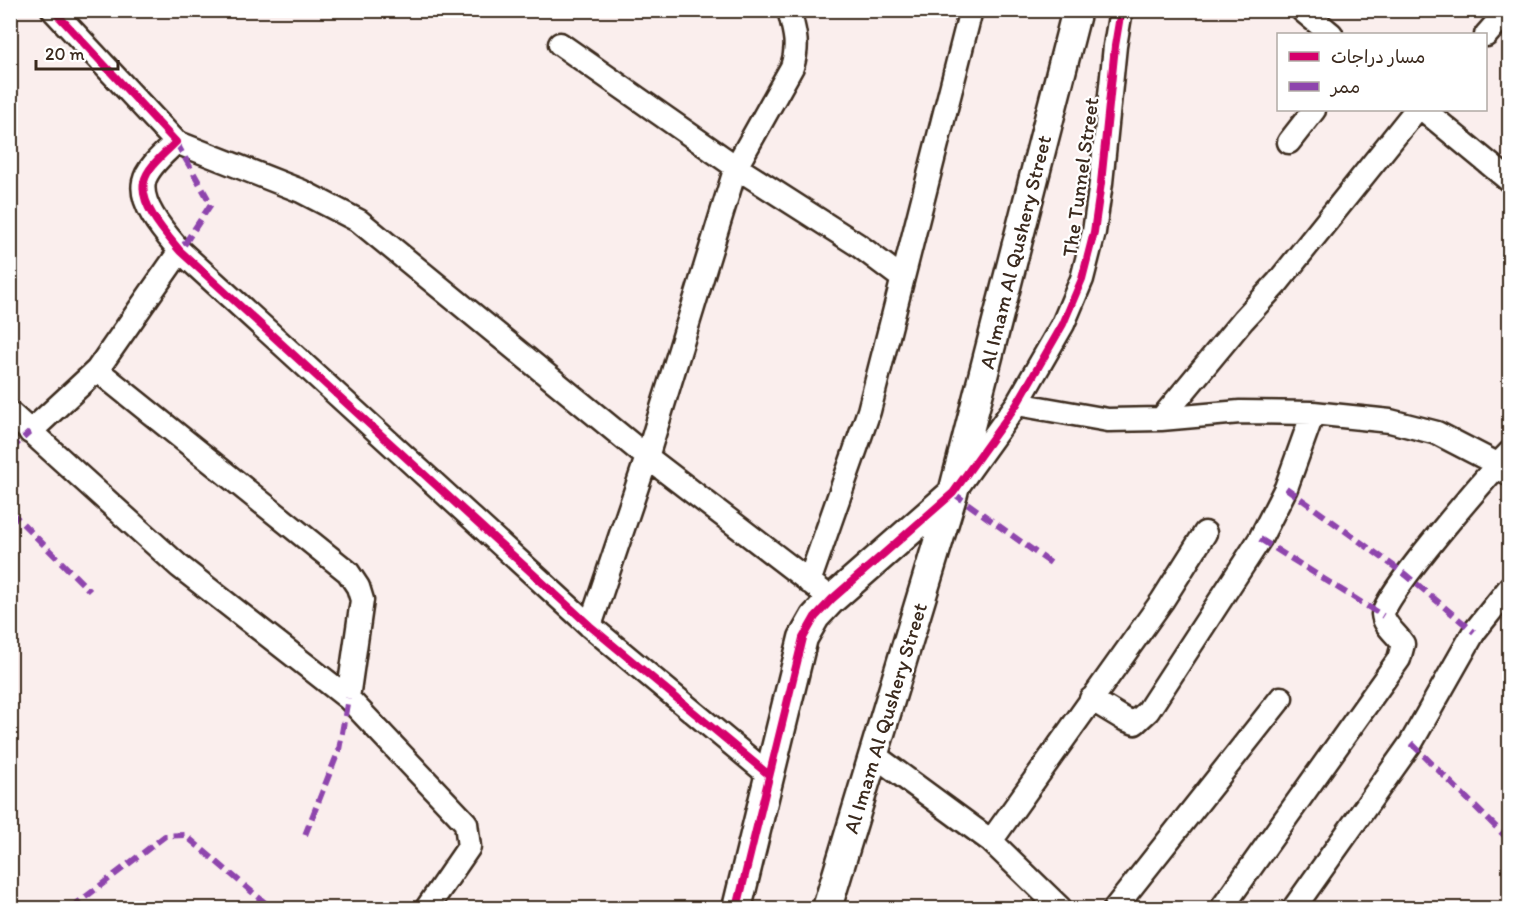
<svg xmlns="http://www.w3.org/2000/svg" width="1520" height="919" viewBox="0 0 1520 919" font-family="Itim,'Playpen Sans Arabic',sans-serif">
	<rect width="100%" height="100%" fill="#faeeed"/>
	<filter id="ink" filterUnits="userSpaceOnUse"><feTurbulence type="fractalNoise" baseFrequency=".0167" numOctaves="2"/><feDisplacementMap in="SourceGraphic" scale="12" xChannelSelector="R" yChannelSelector="G"/><feConvolveMatrix kernelMatrix="1 2 1 2 8 2 1 2 1" color-interpolation-filters="sRGB"/></filter>
	<g filter="url(#ink)">
		<g fill="none" stroke-linecap="round" stroke-linejoin="round">
			<defs>
				<path id="minor" d="M 53,10 L 176,142 C 166,152 147,167 144,182 C 139,205 167,235 180,251 L 590,626 L 769,775
					M 1302,10 L 1331,34
					M 1486,35 L 1508,10
					M 560,44 L 736,167 L 858,245 L 902,278
					M 1424,110 L 1510,181
					M 176,142 L 301,191 L 359,221 L 647,457 L 832,599
					M 1289,142 L 1314,110
					M 180,251 L 97,370 L 348,572 L 358,587 L 362,600 L 348,698
					M 1017,404 L 1108,420 L 1161,419 L 1240,412 L 1313,413 L 1390,421 L 1437,433 L 1497,464 L 1510,475
					M 10,413 L 179,566 L 348,698 L 466,823 L 469,847 L 427,908
					M 1161,419 L 1243,320 L 1278,282 L 1416,110
					M 30,432 L 97,370
					M 958,486 L 1017,404 L 1063,324 L 1082,279 L 1094,232 L 1101,183 L 1115,46 L 1121,10
					M 809,582 L 869,411 L 971,10
					M 590,626 L 647,457 L 736,167 L 792,67 C 799,45 795,33 789,10
					M 1091,699 L 1124,719 L 1135,723 L 1148,711 L 1260,539 L 1286,488 L 1313,413
					M 874,755 L 991,841 L 1060,908
					M 991,841 L 1162,601 L 1205,533
					M 1115,908 L 1281,698
					M 1222,908 L 1399,659 L 1403,644 C 1397,634 1384,626 1383,614 C 1383,596 1491,471 1510,452
					M 1294,908 L 1411,743 L 1474,632 L 1510,587"/>
				<path id="tertiary" d="M 737,908 L 803,638 L 815,617 L 832,599 L 953,493
					M 827,908 L 953,493 L 1077,10"/>
			</defs>
			<use href="#minor" stroke="#3b2a1e" stroke-width="27"/>
			<use href="#tertiary" stroke="#3b2a1e" stroke-width="33"/>
			<use href="#minor" stroke="#fff" stroke-width="22"/>
			<use href="#tertiary" stroke="#fff" stroke-width="28"/>
			<path stroke="#8e44ad" stroke-width="6" stroke-dasharray="12 6" stroke-linecap="butt" d="M 176,142 L 211,204 L 180,251
				M 10,450 L 30,432
				M 1286,488 L 1406,575 L 1474,632
				M 953,493 L 1052,564
				M 10,511 L 90,591
				M 1260,539 L 1383,616
				M 1411,743 L 1510,841
				M 305,835 L 339,750 L 348,698
				M 71,908 L 165,836 L 185,835 L 271,908"/>
			<defs>
				<path id="cycleway" d="M 53,10 L 176,142 C 166,152 147,167 144,182 C 139,205 167,235 180,251 L 590,626 L 769,775
					M 737,908 L 803,638 L 815,617 L 832,599 L 953,493 L 1017,404 L 1063,324 L 1082,279 L 1094,232 L 1101,183 L 1115,46 L 1121,10"/>
			</defs>
			<use href="#cycleway" stroke="#fff" stroke-width="11"/>
			<use href="#cycleway" stroke="#d6006c" stroke-width="8"/>
		</g>
	</g>
	<g text-anchor="middle" dominant-baseline="central" stroke-width="4.5" stroke-linejoin="round" paint-order="stroke">
		<g font-size="21" fill="#3b2a1e" stroke="#fff">
			<text transform="translate(1080 177) rotate(-82)">The Tunnel Street</text>
			<text transform="translate(1015 252) rotate(-76)">Al Imam Al Qushery Street</text>
			<text transform="translate(885 718) rotate(-73)">Al Imam Al Qushery Street</text>
		</g>
	</g>
	<rect width="1520" height="919" fill="none" stroke="#fff" stroke-width="36"/>
	<rect x="18" y="18" width="1484" height="883" fill="none" stroke="#3b2a1e" stroke-width="2" filter="url(#ink)"/>
	<rect x="1277" y="33" width="210" height="78" fill="#ffffff" stroke="#b1aaa5" stroke-width="1.5"/>
	<rect x="1289" y="52" width="30" height="9" fill="#d6006c" stroke="#b1aaa5" stroke-width="1.5"/>
	<text x="1331" y="63" font-size="18" fill="#3b2a1e">مسار دراجات</text>
	<rect x="1289" y="82" width="30" height="9" fill="#8e44ad" stroke="#b1aaa5" stroke-width="1.5"/>
	<text x="1331" y="93" font-size="18" fill="#3b2a1e">ممر</text>
	<path d="M36 60v9h82v-9" fill="none" stroke="#3b2a1e" stroke-width="3"/>
	<text x="45" y="60" font-size="18" fill="#3b2a1e" stroke="#ffffff" stroke-width="4.5" paint-order="stroke">20 m</text>
</svg>
